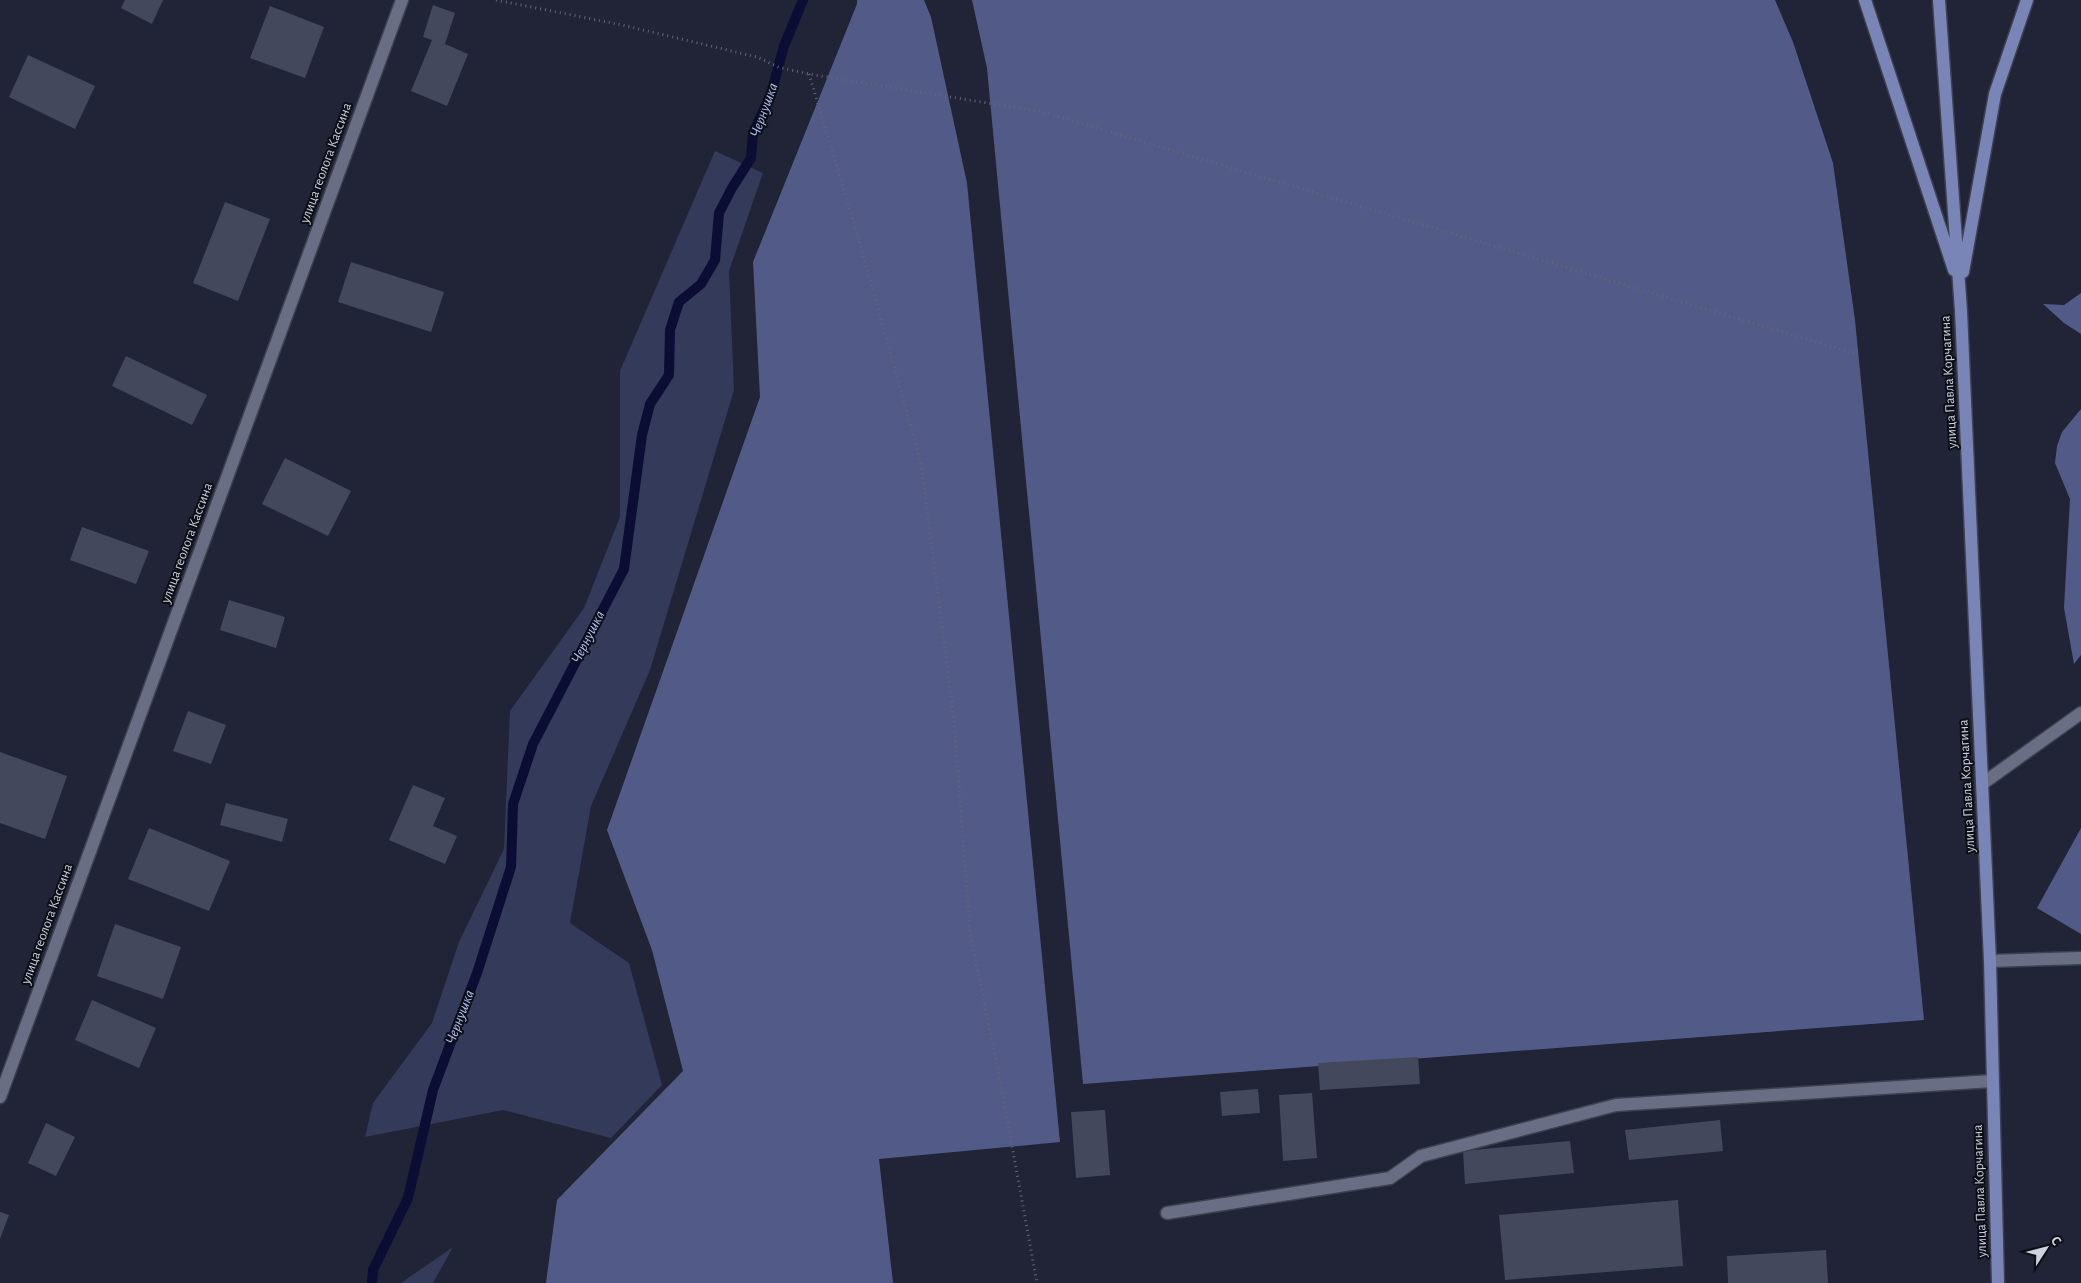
<svg xmlns="http://www.w3.org/2000/svg" width="2081" height="1283" viewBox="0 0 2081 1283" font-family="'Alegreya Sans',sans-serif">
	<rect width="100%" height="100%" fill="#202436"/>
	<path fill="#343a59" d="M 715,151 L 763,173 L 729,271 L 734,390 L 650,670 L 591,806 L 570,923 L 629,963 L 662,1085 L 611,1138 L 503,1110 L 365,1137 L 373,1103 L 432,1023 L 459,942 L 504,849 L 510,711 L 584,608 L 620,517 L 620,371 Z
		M 453,1247 L 433,1283 L 401,1283 Z"/>
	<path fill="#525b88" d="M 857,0 L 924,0 L 931,17 L 967,183 L 1060,1142 L 879,1159 L 893,1283 L 546,1283 L 557,1200 L 683,1071 L 652,950 L 607,830 L 760,397 L 753,262 L 857,4 Z
		M 972,0 L 1775,0 L 1793,42 L 1833,163 L 1855,320 L 1924,1020 L 1083,1084 L 987,68 Z
		M 2081,293 L 2081,334 L 2064,323 L 2043,304 L 2064,305 Z
		M 2081,409 L 2081,655 L 2074,664 L 2064,608 L 2070,499 L 2055,463 L 2057,446 L 2062,432 Z
		M 2081,828 L 2081,934 L 2037,908 Z"/>
	<g fill="none" stroke-linecap="round" stroke-linejoin="round">
		<path stroke="#0b0d34" stroke-width="10" d="M 372,1283 L 373,1270 L 408,1198 L 433,1090 L 477,973 L 511,867 L 513,804 L 533,744 L 624,569 L 642,435 L 650,404 L 669,375 L 670,330 L 679,302 L 701,284 L 715,260 L 719,213 L 732,188 L 751,158 L 753,133 L 771,94 L 784,46 L 803,0"/>
	</g>
	<path fill="#44485c" d="M 125,0 L 163,0 L 152,24 L 121,8 Z
		M 433,5 L 455,13 L 445,44 L 468,54 L 447,106 L 411,91 L 432,40 L 423,37 Z
		M 270,6 L 324,27 L 305,78 L 250,58 Z
		M 28,55 L 95,86 L 75,129 L 9,97 Z
		M 225,202 L 270,219 L 238,301 L 193,283 Z
		M 351,262 L 444,292 L 431,332 L 338,302 Z
		M 126,356 L 207,395 L 192,425 L 112,386 Z
		M 285,458 L 351,491 L 328,536 L 262,504 Z
		M 82,527 L 149,551 L 136,584 L 70,560 Z
		M 229,600 L 285,617 L 276,648 L 220,630 Z
		M 188,711 L 226,725 L 211,764 L 173,751 Z
		M 0,752 L 67,776 L 45,839 L 0,823 Z
		M 413,785 L 445,798 L 433,826 L 457,836 L 445,864 L 389,840 Z
		M 226,803 L 288,819 L 282,842 L 220,825 Z
		M 149,828 L 230,861 L 209,911 L 128,879 Z
		M 115,924 L 181,947 L 163,999 L 97,976 Z
		M 92,1000 L 156,1028 L 139,1068 L 75,1040 Z
		M 1418,1057 L 1420,1084 L 1320,1090 L 1318,1063 Z
		M 1258,1089 L 1260,1113 L 1222,1116 L 1220,1092 Z
		M 1312,1093 L 1317,1158 L 1283,1161 L 1279,1095 Z
		M 1105,1110 L 1110,1175 L 1076,1178 L 1071,1112 Z
		M 1720,1120 L 1723,1151 L 1629,1160 L 1625,1130 Z
		M 46,1123 L 75,1137 L 56,1176 L 28,1163 Z
		M 1570,1141 L 1574,1173 L 1465,1184 L 1463,1151 Z
		M 1678,1200 L 1683,1266 L 1505,1280 L 1499,1215 Z
		M 0,1212 L 9,1215 L 0,1239 Z
		M 1826,1250 L 1828,1283 L 1728,1283 L 1727,1256 Z"/>
	<g fill="none" stroke-linecap="round" stroke-linejoin="round">
		<defs>
			<path id="minor" d="M 1982,784 L 2081,713
				M 1990,961 L 2081,958
				M 0,1097 L 402,0
				M 1167,1213 L 1390,1178 L 1421,1156 L 1616,1105 L 1992,1081"/>
			<path id="major" d="M 1865,0 L 1954,270
				M 1939,0 L 1961,311 L 1990,961 L 1998,1283
				M 1963,272 L 1995,94 L 2027,0"/>
		</defs>
		<use href="#minor" stroke="#3d404f" stroke-width="15"/>
		<use href="#major" stroke="#3d404f" stroke-width="15"/>
		<path stroke="#626676" stroke-width="3" stroke-dasharray="1 4" stroke-linecap="butt" d="M 496,0 L 622,25 L 757,57 L 778,67 L 809,74 L 1043,112 L 1857,354
			M 809,74 L 859,240 L 921,463 L 954,720 L 970,933 L 1000,1080 L 1037,1283"/>
		<use href="#minor" stroke="#696e84" stroke-width="12"/>
		<use href="#major" stroke="#7a85b7" stroke-width="12"/>
	</g>
	<g text-anchor="middle" dominant-baseline="central" stroke-width="4" stroke-linejoin="round" paint-order="stroke">
		<g font-size="14" fill="#ced2de" stroke="#0c0e16">
			<text transform="translate(326 163) rotate(-70)">улица геолога Кассина</text>
			<text transform="translate(1949 382) rotate(-93)">улица Павла Корчагина</text>
			<text transform="translate(187 543) rotate(-70)">улица геолога Кассина</text>
			<text transform="translate(1967 786) rotate(-93)">улица Павла Корчагина</text>
			<text transform="translate(47 924) rotate(-70)">улица геолога Кассина</text>
			<text transform="translate(1980 1191) rotate(-92)">улица Павла Корчагина</text>
		</g>
		<g font-size="15" font-style="italic" fill="#b2bff9" stroke="#0c0e16">
			<text transform="translate(764 110) rotate(-70)">Чернушка</text>
			<text transform="translate(588 637) rotate(-63)">Чернушка</text>
			<text transform="translate(460 1017) rotate(-69)">Чернушка</text>
		</g>
	</g>
	<g transform="translate(2046 1248) rotate(54)" stroke="#0c0e16" stroke-width="4" paint-order="stroke">
	<path d="M0-4L9 19L0 12L-9 19Z" fill="#ced2de"/>
	<text y="-8" font-size="14" font-weight="bold" text-anchor="middle" fill="#ced2de">С</text>
	</g>
</svg>
